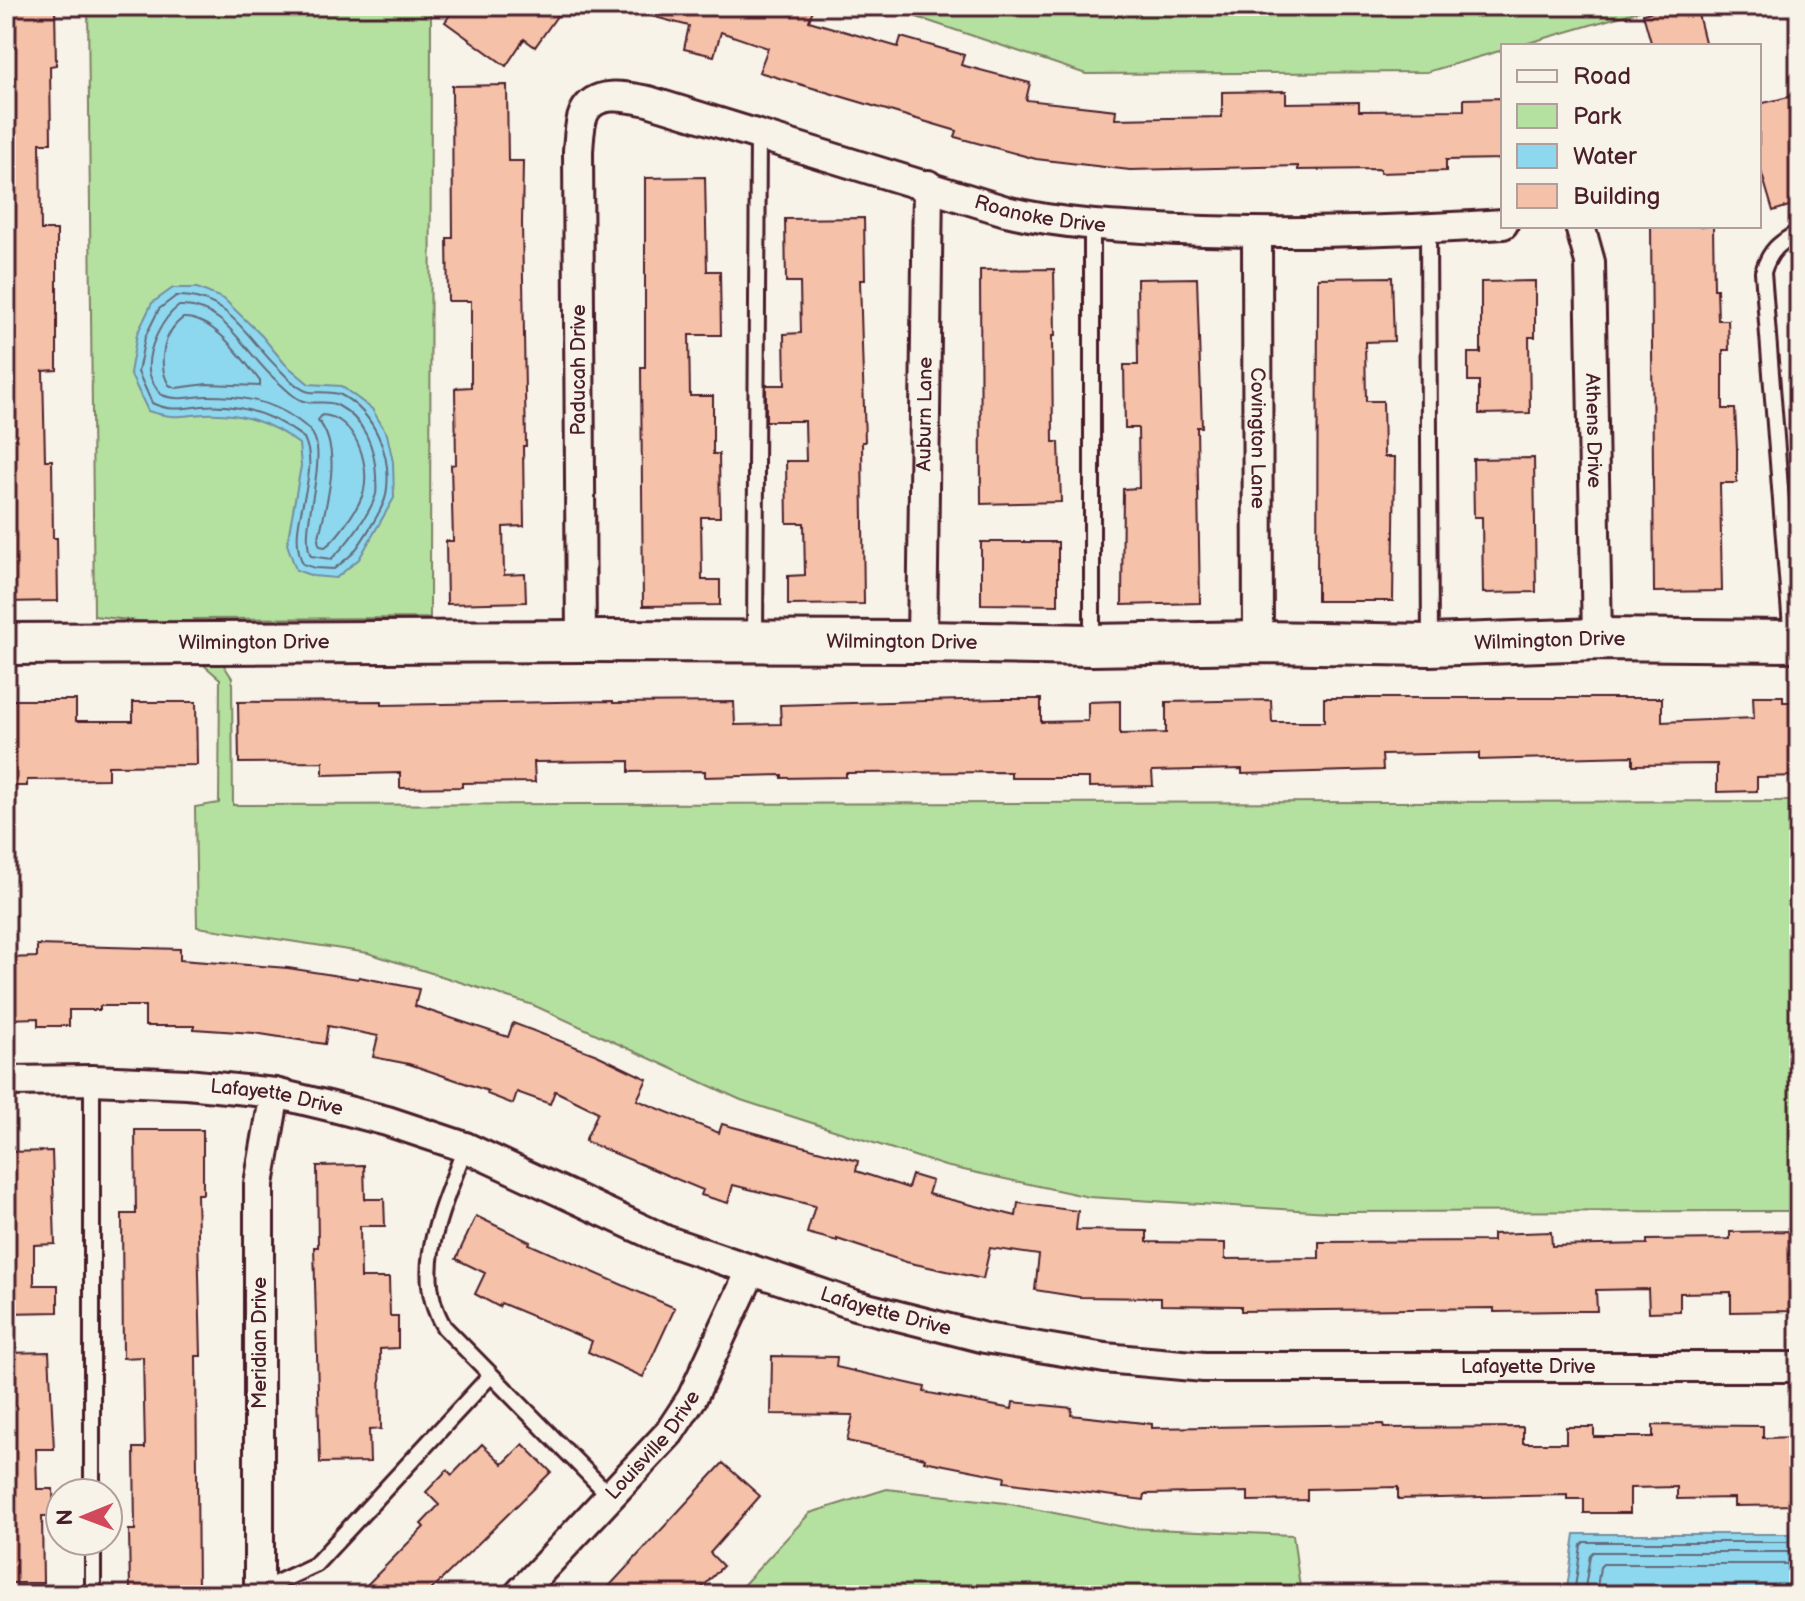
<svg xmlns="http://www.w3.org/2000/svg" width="1805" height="1601" viewBox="0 0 1805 1601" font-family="'Balsamiq Sans',sans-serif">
	<rect width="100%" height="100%" fill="#f7f3e8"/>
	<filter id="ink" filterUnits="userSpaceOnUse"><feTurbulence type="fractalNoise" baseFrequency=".0125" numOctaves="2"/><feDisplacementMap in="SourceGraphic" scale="16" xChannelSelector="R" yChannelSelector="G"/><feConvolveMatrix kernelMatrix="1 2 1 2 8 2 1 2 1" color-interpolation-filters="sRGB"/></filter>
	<g filter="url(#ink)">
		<path fill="#b4e19f" stroke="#7f8065" stroke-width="2" d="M 88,6 L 431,6 L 430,618 L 194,619 L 232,678 L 233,805 L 1799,801 L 1799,1211 L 1329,1212 L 1089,1197 L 945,1166 L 741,1100 L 533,1005 L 368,953 L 197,927 L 195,807 L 219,803 L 220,679 L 155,623 L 94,616 Z
			M 884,6 L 1656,6 L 1518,46 L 1503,46 L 1503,50 L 1427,72 L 1086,74 Z
			M 887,1489 L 1005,1503 L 1129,1528 L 1293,1535 L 1301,1595 L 734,1595 L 810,1513 Z"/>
		<path fill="#8ed8ef" stroke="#738ea1" stroke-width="2" d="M 173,288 L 197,288 L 224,299 L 262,336 L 285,364 L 309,384 L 341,386 L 372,409 L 387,434 L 393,462 L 394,498 L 359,559 L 336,578 L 313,576 L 296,570 L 287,544 L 301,466 L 299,444 C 270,422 241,412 204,414 C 177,416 175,419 148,411 L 130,373 L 137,334 L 152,303 Z
			M 1575,1534 L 1799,1534 L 1799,1595 L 1566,1595 Z"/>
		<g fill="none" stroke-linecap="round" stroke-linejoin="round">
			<path stroke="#656979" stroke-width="2" d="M 176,296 C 231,295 246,339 281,371 C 288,378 300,391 310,392 C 320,393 332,391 341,395 C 375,413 393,457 386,495 C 384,508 361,543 353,553 C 347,559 340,564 334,569 L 315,568 L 303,564 C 284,524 323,477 304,438 C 274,415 241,403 202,406 C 184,408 170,412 152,403 L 138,372 L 145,337 L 159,309 Z
				M 179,306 C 227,304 245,355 277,381 C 285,388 295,400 307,402 C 316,404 328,400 337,405 C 364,419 375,447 376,476 C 376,481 377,489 376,494 C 371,513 345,547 331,559 L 311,556 C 300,534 321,479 317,447 C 315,432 307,427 296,419 C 270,400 239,396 208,396 C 190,396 176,402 160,394 C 156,388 149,378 149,370 C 147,349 162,318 179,306 Z
				M 183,318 C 215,317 242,359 260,381 L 260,386 L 207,384 L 176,388 L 169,385 C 157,365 163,332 183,318 Z
				M 322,415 C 354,416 370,462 364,490 C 361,505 337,539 325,547 L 320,546 L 318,541 C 326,504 344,452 318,420 Z
				M 1574,1595 L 1581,1545 L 1584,1542 L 1799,1542
				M 1584,1595 L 1590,1555 L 1593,1552 L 1799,1552
				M 1596,1595 L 1600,1567 L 1603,1564 L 1799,1564"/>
		</g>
		<path fill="#f6c1a9" stroke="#4a1f2b" stroke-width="2" d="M 6,6 L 55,6 L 56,65 L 50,66 L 51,143 L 40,143 L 41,230 L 57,230 L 57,370 L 43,371 L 45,460 L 52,460 L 53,538 L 57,538 L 58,601 L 6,602 Z
			M 456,6 L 564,6 L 535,47 L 524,39 L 506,66 L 445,22 Z
			M 640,6 L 814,6 L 809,21 L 898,47 L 901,37 L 964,55 L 961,65 L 1030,83 L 1026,100 L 1116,110 L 1115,119 L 1222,117 L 1222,92 L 1286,91 L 1286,103 L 1359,102 L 1359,111 L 1464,110 L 1464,99 L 1503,98 L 1503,159 L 1446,160 L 1446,171 L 1380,173 L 1380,169 L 1298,170 L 1298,166 L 1130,170 L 1036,159 L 955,137 L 957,131 L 759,72 L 768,48 L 721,32 L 714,56 L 684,49 L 689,26 L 640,13 Z
			M 1674,6 L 1696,6 L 1706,46 L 1652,46 L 1643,14 Z
			M 507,85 L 508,161 L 523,161 L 522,224 L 526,446 L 523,446 L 524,526 L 503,527 L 504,575 L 525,574 L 526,602 L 447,604 L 446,541 L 453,541 L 451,465 L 456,464 L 455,388 L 471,387 L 471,301 L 448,301 L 447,238 L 453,238 L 452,86 Z
			M 1793,96 L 1799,121 L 1799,203 L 1773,211 L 1759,164 L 1759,104 Z
			M 705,177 L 707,271 L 720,271 L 721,335 L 689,335 L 690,396 L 713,396 L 713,454 L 719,454 L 720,517 L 701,517 L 702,580 L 720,580 L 720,605 L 643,606 L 641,367 L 645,367 L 645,178 Z
			M 864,218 L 865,280 L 860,280 L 865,442 L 862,442 L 864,604 L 788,605 L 788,576 L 805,575 L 804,523 L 787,523 L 786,461 L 806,461 L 805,421 L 766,421 L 766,385 L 785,385 L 784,334 L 801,333 L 800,282 L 786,282 L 785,219 Z
			M 1651,226 L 1713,226 L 1714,289 L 1717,289 L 1718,320 L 1728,320 L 1729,350 L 1723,350 L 1723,409 L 1735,409 L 1737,449 L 1737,483 L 1720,483 L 1722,591 L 1654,592 Z
			M 1054,269 L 1055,336 L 1052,336 L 1053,442 L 1059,442 L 1061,502 L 981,504 L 980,270 Z
			M 1392,277 L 1394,341 L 1365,342 L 1366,401 L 1383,401 L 1384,457 L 1395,457 L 1393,601 L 1317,601 L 1318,278 Z
			M 1197,278 L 1202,427 L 1197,427 L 1200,603 L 1122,605 L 1123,489 L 1139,488 L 1138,428 L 1125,428 L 1124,365 L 1138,365 L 1137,279 Z
			M 1535,281 L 1535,337 L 1529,337 L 1530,413 L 1479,414 L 1479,381 L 1468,381 L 1468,353 L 1481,353 L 1481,282 Z
			M 1534,458 L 1536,592 L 1483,593 L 1482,517 L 1474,517 L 1473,459 Z
			M 981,542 L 1058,542 L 1058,605 L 981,604 Z
			M 1753,696 L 1783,696 L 1783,702 L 1799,702 L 1799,776 L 1757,777 L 1757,791 L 1717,792 L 1717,764 L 1633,765 L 1633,756 L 1479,760 L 1479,753 L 1382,755 L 1383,770 L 1242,774 L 1242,769 L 1152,771 L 1153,786 L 1089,787 L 1089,778 L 1011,778 L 1011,772 L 846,773 L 846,777 L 782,778 L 782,775 L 705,777 L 705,771 L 629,772 L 629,761 L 534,762 L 535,782 L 462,783 L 462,787 L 400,788 L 400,773 L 323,775 L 323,762 L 239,763 L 238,702 L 382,701 L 382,705 L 613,701 L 613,703 L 734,702 L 735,725 L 781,724 L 780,705 L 999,699 L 1041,699 L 1041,722 L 1088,721 L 1088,702 L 1120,701 L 1120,734 L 1166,733 L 1166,702 L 1271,700 L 1272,722 L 1324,722 L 1324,698 L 1662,698 L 1662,722 L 1754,718 Z
			M 6,700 L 76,700 L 76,721 L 133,721 L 133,702 L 196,702 L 197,765 L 108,766 L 108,779 L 27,780 L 27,786 L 6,786 Z
			M 37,945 L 180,949 L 180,960 L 288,968 L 358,979 L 359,977 L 419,989 L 415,1006 L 508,1037 L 513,1023 L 597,1055 L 647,1079 L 637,1100 L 719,1133 L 722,1124 L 858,1161 L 856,1171 L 908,1188 L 912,1175 L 932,1181 L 928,1194 L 1016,1216 L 1018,1203 L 1078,1211 L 1076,1230 L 1147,1231 L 1147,1242 L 1225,1243 L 1225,1259 L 1319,1258 L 1319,1242 L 1493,1241 L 1493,1234 L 1551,1232 L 1552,1246 L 1647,1244 L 1647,1240 L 1730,1239 L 1730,1232 L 1793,1231 L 1795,1311 L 1731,1312 L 1731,1292 L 1680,1293 L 1680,1311 L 1649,1312 L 1648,1289 L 1596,1290 L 1597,1311 L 1565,1311 L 1494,1312 L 1494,1308 L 1241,1311 L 1241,1306 L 1161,1305 L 1161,1298 L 1079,1297 L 1035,1290 L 1039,1255 L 990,1248 L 983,1279 L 906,1262 L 837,1239 L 837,1241 L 807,1233 L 815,1206 L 733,1185 L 728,1203 L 701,1195 L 703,1190 L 585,1141 L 598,1112 L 555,1091 L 550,1104 L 517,1092 L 513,1104 L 487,1094 L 488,1091 L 409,1064 L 373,1057 L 378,1036 L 328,1026 L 325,1044 L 254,1033 L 194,1029 L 194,1026 L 145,1026 L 145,1006 L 100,1006 L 100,1010 L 69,1010 L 69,1026 L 38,1026 L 38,1018 L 6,1019 L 6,958 L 37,957 Z
			M 135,1130 L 203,1130 L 203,1194 L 197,1194 L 201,1356 L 196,1356 L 198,1589 L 130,1590 L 129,1530 L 135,1530 L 134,1448 L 145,1448 L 143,1357 L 123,1358 L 122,1214 L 136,1214 Z
			M 52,1151 L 55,1244 L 34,1245 L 34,1285 L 58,1285 L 58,1312 L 6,1313 L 6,1152 Z
			M 364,1165 L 365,1199 L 384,1199 L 385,1226 L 360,1226 L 361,1278 L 389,1278 L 390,1316 L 398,1316 L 398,1348 L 380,1349 L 381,1429 L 369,1430 L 370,1462 L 320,1463 L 314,1247 L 318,1247 L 317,1166 Z
			M 476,1216 L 530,1242 L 529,1244 L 675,1308 L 643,1377 L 588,1352 L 592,1341 L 501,1303 L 499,1307 L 475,1294 L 485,1273 L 456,1259 Z
			M 49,1352 L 54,1449 L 36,1449 L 37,1489 L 53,1489 L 54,1516 L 42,1516 L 43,1583 L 6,1583 L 6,1353 Z
			M 772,1356 L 837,1357 L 836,1367 L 925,1387 L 924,1392 L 1012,1409 L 1013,1402 L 1072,1408 L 1071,1415 L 1152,1424 L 1152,1428 L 1383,1424 L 1384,1428 L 1523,1427 L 1523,1443 L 1566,1443 L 1566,1427 L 1594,1427 L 1594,1437 L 1653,1437 L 1653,1425 L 1763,1426 L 1763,1438 L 1799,1437 L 1799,1505 L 1734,1506 L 1734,1498 L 1677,1499 L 1677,1487 L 1630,1488 L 1630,1513 L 1584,1513 L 1584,1499 L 1567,1499 L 1567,1495 L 1398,1499 L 1398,1487 L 1307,1489 L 1307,1500 L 1248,1501 L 1248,1492 L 1145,1494 L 1144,1500 L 1004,1482 L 1005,1477 L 924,1461 L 925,1458 L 847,1441 L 853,1415 L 771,1414 Z
			M 482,1444 L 503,1464 L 523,1444 L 551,1472 L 426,1595 L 357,1595 L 424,1527 L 421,1524 L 439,1505 L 426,1492 L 447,1470 L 452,1475 Z
			M 723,1463 L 760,1496 L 710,1553 L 723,1566 L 695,1595 L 601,1595 Z"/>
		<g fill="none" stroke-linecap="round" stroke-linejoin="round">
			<defs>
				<path id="lane" d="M 1428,229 L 1430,644
					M 755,638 L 758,134
					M 1792,640 L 1763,272 C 1770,250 1779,243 1799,232
					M 1092,641 L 1092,226
					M 92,1080 L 92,1493
					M 465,1147 C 445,1205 409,1269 444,1327 L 611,1497
					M 93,1541 L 93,1595
					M 259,1591 L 315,1565 L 491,1375"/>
				<g id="street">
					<path id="s1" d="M 1580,226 L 1590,262 L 1597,639"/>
					<path id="s2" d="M 1257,234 L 1258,642"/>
					<path id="s3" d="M 581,641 L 578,151 C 579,140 579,124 584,113 C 595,89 628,97 648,101 L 1006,211 C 1064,225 1121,227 1181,230 C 1288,235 1396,231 1503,224"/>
					<path id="s4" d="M 922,642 L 928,185"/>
					<path id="s5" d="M 6,1081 L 92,1080 L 187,1084 L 275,1093 L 329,1106 L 387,1121 L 465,1147 L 665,1240 L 855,1305 L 985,1338 L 1105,1358 L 1204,1367 L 1799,1367"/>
					<path d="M 259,1595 L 259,1184 L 275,1093"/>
					<path id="s6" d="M 518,1595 L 669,1433 L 692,1398 L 751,1271"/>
				</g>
				<g id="secondary">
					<path id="s7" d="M 6,644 L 581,641 L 922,642 L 1092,645 L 1258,642 L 1430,645 L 1597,639 L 1799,641"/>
				</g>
			</defs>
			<use href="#lane" stroke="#4a1f2b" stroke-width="20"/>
			<use href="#street" stroke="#4a1f2b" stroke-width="34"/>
			<use href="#secondary" stroke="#4a1f2b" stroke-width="46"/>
			<use href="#lane" stroke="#f7f3e8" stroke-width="14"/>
			<use href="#street" stroke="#f7f3e8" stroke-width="28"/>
			<use href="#secondary" stroke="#f7f3e8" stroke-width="40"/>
		</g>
	</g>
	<g text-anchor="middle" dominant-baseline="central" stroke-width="7" stroke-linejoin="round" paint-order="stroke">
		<g font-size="20" fill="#4a1f2b" stroke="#f7f3e8">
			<text stroke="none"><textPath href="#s3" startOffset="1008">Roanoke Drive</textPath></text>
			<text transform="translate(579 370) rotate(-90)">Paducah Drive</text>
			<text stroke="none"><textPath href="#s4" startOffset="228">Auburn Lane</textPath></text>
			<text stroke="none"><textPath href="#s1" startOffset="206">Athens Drive</textPath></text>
			<text stroke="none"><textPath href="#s2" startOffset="204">Covington Lane</textPath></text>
			<text stroke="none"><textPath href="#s7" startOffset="1544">Wilmington Drive</textPath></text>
			<text stroke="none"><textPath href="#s7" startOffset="248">Wilmington Drive</textPath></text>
			<text stroke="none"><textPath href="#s7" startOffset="896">Wilmington Drive</textPath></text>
			<text stroke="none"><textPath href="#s5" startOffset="272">Lafayette Drive</textPath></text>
			<text stroke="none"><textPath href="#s5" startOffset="920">Lafayette Drive</textPath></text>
			<text transform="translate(260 1343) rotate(-90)">Meridian Drive</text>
			<text stroke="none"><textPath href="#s5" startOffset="1568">Lafayette Drive</textPath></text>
			<text stroke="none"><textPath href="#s6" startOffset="202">Louisville Drive</textPath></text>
		</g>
	</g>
	<rect width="1805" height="1601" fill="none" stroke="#f7f3e8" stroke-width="32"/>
	<rect x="16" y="16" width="1773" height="1569" fill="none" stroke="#4a1f2b" stroke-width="3" filter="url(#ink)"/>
	<rect x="1501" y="44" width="260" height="184" fill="#f7f3e8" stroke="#b29e9c" stroke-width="2"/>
	<rect x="1517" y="70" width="40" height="12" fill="#f7f3e8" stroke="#b29e9c" stroke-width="2"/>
	<text x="1573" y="84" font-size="24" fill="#4a1f2b">Road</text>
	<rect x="1517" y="104" width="40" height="24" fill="#b4e19f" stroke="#b29e9c" stroke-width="2"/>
	<text x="1573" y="124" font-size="24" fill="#4a1f2b">Park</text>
	<rect x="1517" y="144" width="40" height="24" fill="#8ed8ef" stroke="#b29e9c" stroke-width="2"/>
	<text x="1573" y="164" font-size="24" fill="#4a1f2b">Water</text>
	<rect x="1517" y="184" width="40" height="24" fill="#f6c1a9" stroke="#b29e9c" stroke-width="2"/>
	<text x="1573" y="204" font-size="24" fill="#4a1f2b">Building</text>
	<g transform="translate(84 1517) rotate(269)"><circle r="38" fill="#f7f3e8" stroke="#b29e9c" stroke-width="2"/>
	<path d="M0-6L14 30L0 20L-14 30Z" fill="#d1495b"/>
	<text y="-12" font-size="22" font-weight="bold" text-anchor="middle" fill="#4a1f2b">N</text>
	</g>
</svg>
